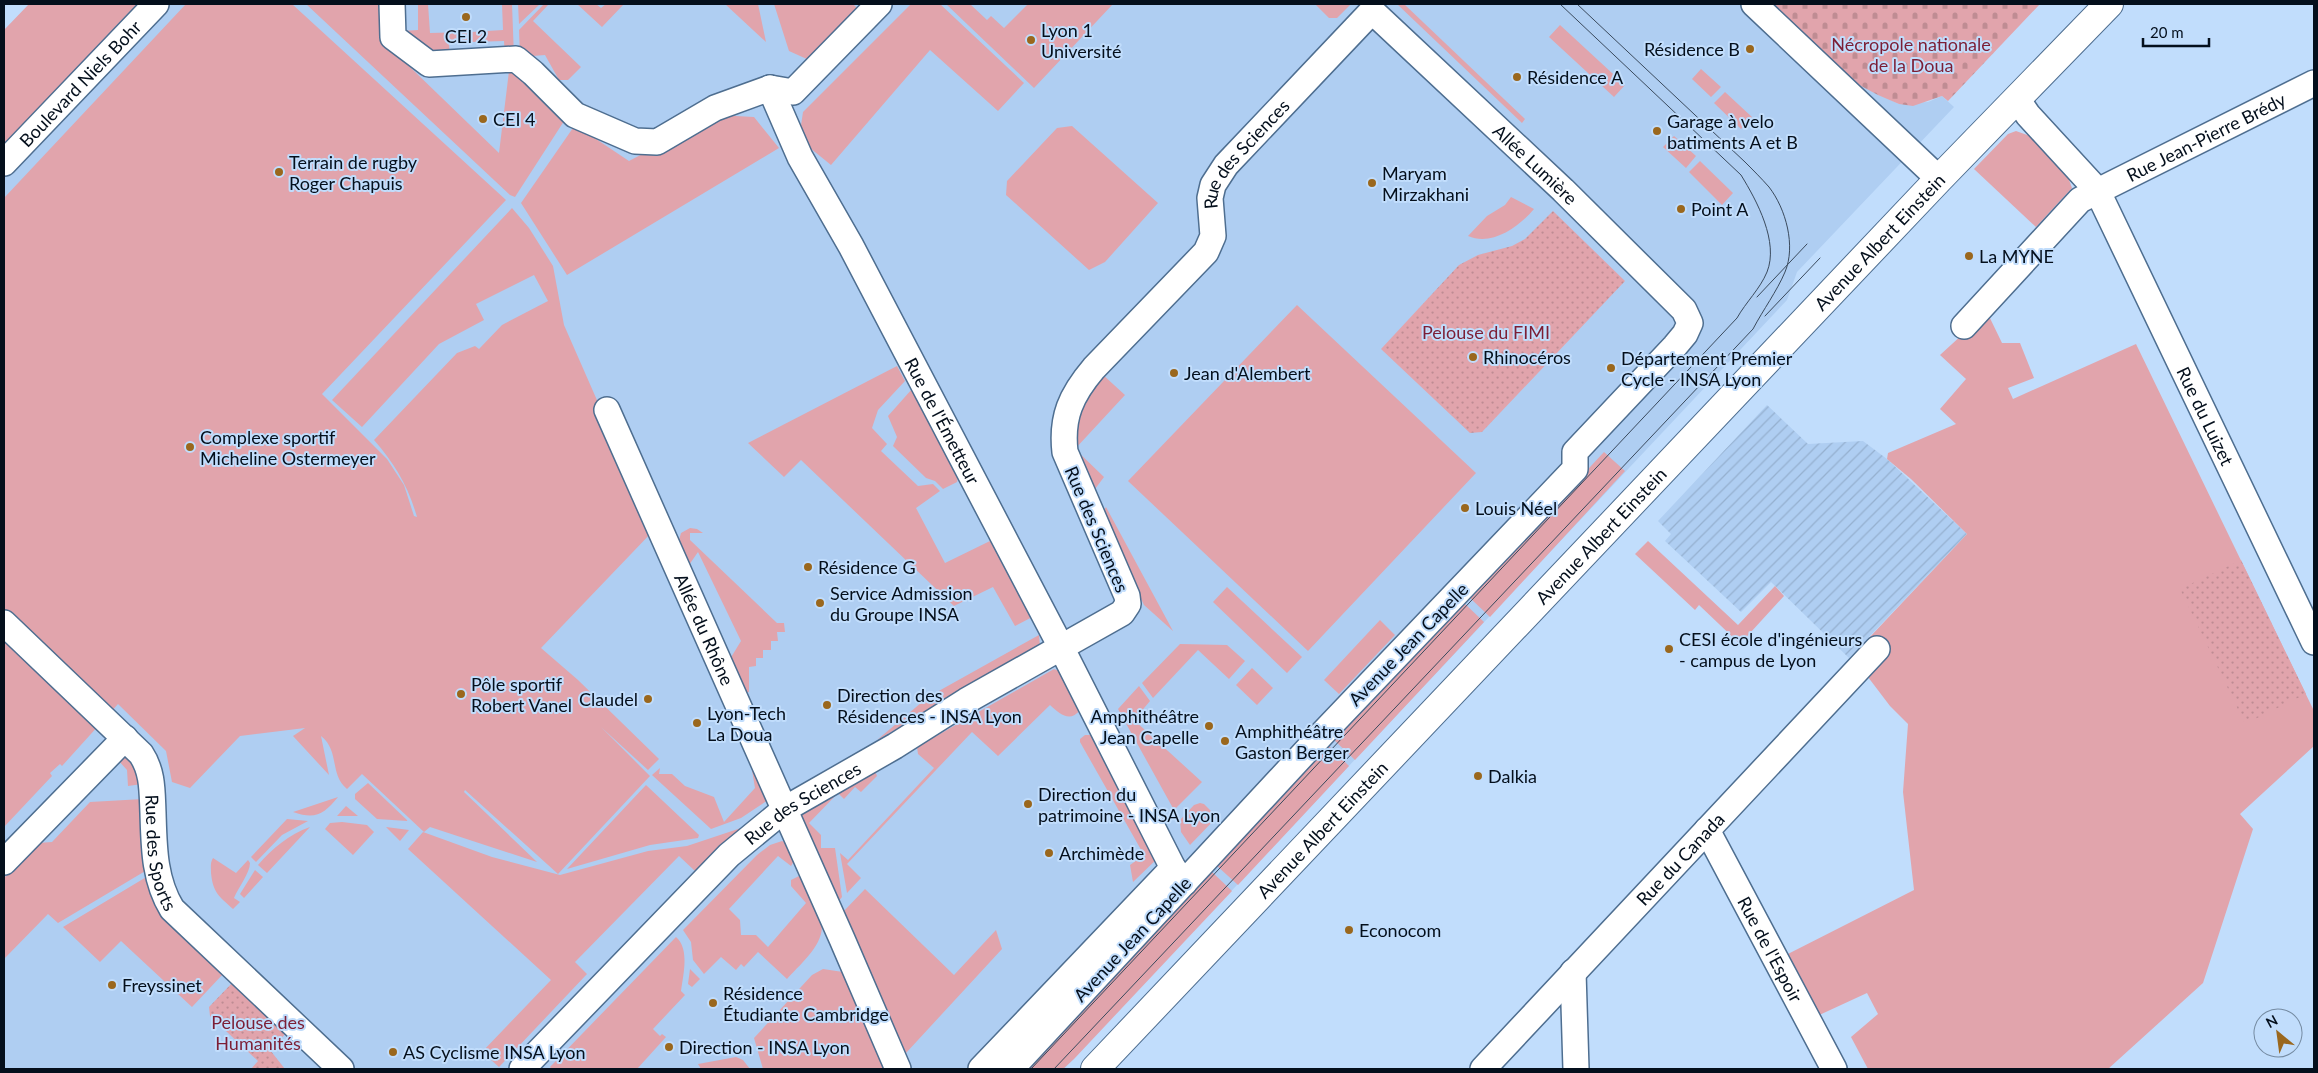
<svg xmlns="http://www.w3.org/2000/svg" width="2318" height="1073" viewBox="0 0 2318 1073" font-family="Lato,sans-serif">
	<defs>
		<pattern id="industrial-furrows" width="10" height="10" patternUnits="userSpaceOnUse" patternTransform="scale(1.25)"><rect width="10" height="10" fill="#afcef2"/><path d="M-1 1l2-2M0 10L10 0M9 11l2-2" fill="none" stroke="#95b0cf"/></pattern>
		<pattern id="cemetery-stones" width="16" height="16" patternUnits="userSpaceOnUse" patternTransform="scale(1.25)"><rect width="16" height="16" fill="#e1a4ac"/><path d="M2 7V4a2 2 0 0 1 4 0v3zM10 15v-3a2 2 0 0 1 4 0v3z" fill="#bf8c93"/></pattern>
		<pattern id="park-dots" width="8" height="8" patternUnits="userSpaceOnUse" patternTransform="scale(1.25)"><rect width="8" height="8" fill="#e1a4ac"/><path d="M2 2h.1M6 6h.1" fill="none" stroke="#bf8c93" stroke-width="1.8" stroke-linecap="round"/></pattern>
	</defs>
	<rect width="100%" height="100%" fill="#c1ddfc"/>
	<path fill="#afcef2" d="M 137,4 L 1768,4 L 1846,78 L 1899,104 L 1928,102 L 1942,96 L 1954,107 L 1797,272 L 1787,300 L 1064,1069 L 4,1069 L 4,145 Z"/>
	<path fill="url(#industrial-furrows)" d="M 1767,405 L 1808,444 L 1863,441 L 1887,459 L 1967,534 L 1849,658 L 1771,582 L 1741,612 L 1665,541 L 1671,534 L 1658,521 Z"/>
	<path fill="#e1a4ac" d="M 29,4 L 137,4 L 4,145 L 4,30 Z
		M 186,4 L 292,4 L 506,200 L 322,394 L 387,459 L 404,485 L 414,516 L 417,517 C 408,486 395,464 374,440 L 457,353 L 475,346 L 479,349 L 502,325 L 548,301 L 534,275 L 476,304 L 484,320 L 439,344 L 362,427 L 332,400 L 512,208 L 529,228 L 553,266 L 564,325 L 654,530 L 541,648 L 578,680 L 659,759 L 648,770 L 601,727 L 650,776 L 558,874 L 465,790 L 464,792 L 537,862 L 430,827 L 424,832 L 362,774 L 347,789 C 329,774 340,751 321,736 L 329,775 L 293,736 L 305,728 L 240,736 L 190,788 L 172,782 L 166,751 L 118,704 L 62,766 L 60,764 L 50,773 L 52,776 L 4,827 L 4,198 Z
		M 306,4 L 381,4 L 382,40 L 499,153 L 509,71 L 532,77 L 566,118 L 515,197 L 510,195 Z
		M 418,4 L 428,4 L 430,33 L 467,32 L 467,43 L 449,43 L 450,60 L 429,60 L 402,31 L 418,30 Z
		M 502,4 L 512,4 L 514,57 L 505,57 L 504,41 L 471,42 L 471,32 L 503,30 Z
		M 518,4 L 540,4 L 519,24 Z
		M 544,4 L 549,4 L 533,21 L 581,67 L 568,80 L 559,80 L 545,55 L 520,57 L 519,30 Z
		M 577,4 L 596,4 L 601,8 L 606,4 L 624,4 L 602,27 Z
		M 725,4 L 758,4 L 766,42 Z
		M 774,4 L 853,4 L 858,9 L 809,60 L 789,51 Z
		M 911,4 L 940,4 L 1024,83 L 998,111 L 930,50 L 831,165 L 799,139 L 803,112 Z
		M 946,4 L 970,4 L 987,20 L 991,16 L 1004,28 L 1028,4 L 1113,4 L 1034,88 Z
		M 1315,4 L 1351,4 L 1337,18 L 1329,18 Z
		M 1397,4 L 1404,4 L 1525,119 L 1522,123 Z
		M 1560,25 L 1625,85 L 1614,97 L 1549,37 Z
		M 1701,69 L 1721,87 L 1711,97 L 1692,79 Z
		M 1725,92 L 1752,117 L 1741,129 L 1714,103 Z
		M 717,115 L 754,117 L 779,148 L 567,275 L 521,203 L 575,125 L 629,161 Z
		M 1072,126 L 1158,203 L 1105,262 L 1089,270 L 1006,195 L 1007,181 L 1057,128 Z
		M 2016,131 L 2030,136 L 2065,169 L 2072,188 L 2036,227 L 1974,169 L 2008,134 Z
		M 1674,136 L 1696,156 L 1686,168 L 1663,147 Z
		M 1700,161 L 1733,193 L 1722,205 L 1689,172 Z
		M 1511,197 L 1534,209 C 1520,226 1492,247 1468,236 L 1487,216 L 1505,205 Z
		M 1297,305 L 1476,473 L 1308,651 L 1128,481 Z
		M 1987,312 L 2002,343 L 2020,343 L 2034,378 L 2008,388 L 2013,399 L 2136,344 L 2314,711 L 2314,746 L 2240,814 L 2253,829 L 2203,983 L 2108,1069 L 1868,1069 L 1851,1037 L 1878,1014 L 1867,993 L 1815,1017 L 1780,958 L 1914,890 L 1903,792 L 1908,724 L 1890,706 L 1852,656 L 1967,534 L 1911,479 L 1887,459 L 1888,453 L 1956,424 L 1940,409 L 1966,379 L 1940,355 Z
		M 897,366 L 905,381 L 878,410 L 872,428 L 887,444 L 881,451 L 918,486 L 933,484 L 940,491 L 916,508 L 945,563 L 990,541 L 1038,614 L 1015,626 L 993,587 L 954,606 L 801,460 L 784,477 L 748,443 Z
		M 1102,374 L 1125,395 L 1075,449 L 1104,477 L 1095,489 L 1091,489 L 1071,443 L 1084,392 Z
		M 912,389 L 958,477 L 957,482 L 943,489 L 935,481 L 926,478 L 893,446 L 897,437 L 888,416 Z
		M 1604,452 L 1625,471 L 1490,617 L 1469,597 Z
		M 1106,507 L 1173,631 L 1144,605 L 1104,520 L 1102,513 Z
		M 690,528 L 697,529 L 703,533 L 690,533 L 690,540 L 777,623 L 784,623 L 785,632 L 777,632 L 778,641 L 771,641 L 771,650 L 763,650 L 763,658 L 756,658 L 756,666 L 749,667 L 749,692 L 746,693 L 730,659 L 741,641 L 698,552 L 689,565 L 678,544 L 681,533 Z
		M 1648,541 L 1738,625 L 1775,586 L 1784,596 L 1740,644 L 1699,605 L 1695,610 L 1635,554 Z
		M 1227,587 L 1302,657 L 1287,673 L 1213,602 Z
		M 1463,602 L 1484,622 L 1355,760 L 1334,740 Z
		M 1380,620 L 1395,635 L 1339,694 L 1324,680 Z
		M 1039,635 L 1040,647 L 877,740 L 928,697 Z
		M 1180,644 L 1227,645 L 1245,661 L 1229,679 L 1198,650 L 1153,698 L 1142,683 Z
		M 1252,668 L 1273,688 L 1257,705 L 1236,685 Z
		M 1054,669 L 1061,672 L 1080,710 C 1070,723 1060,714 1050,705 L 998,756 L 972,732 L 847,864 L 861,878 L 847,893 L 840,853 L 848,860 L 934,768 L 918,754 L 917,747 Z
		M 1139,686 L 1150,701 L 1134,720 L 1202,782 L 1174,810 L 1118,709 Z
		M 1085,735 L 1091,735 L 1096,737 L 1160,856 L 1133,882 L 1130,865 L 1144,855 L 1080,742 L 1080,739 Z
		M 1328,745 L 1349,766 L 1238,885 L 1216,865 Z
		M 127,754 L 133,758 L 142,784 L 128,786 L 127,770 L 117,759 Z
		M 660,768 L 659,774 L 672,774 L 685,786 L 714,797 L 724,822 L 755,788 L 752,770 L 754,769 L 768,800 L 741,818 L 711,829 L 652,775 Z
		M 873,771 L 875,771 L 877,776 L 861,792 L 855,787 L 844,799 L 838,793 L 809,823 L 821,835 L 821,848 L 835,848 L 842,897 L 838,902 L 801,816 L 805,811 Z
		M 368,783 L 408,821 L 377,819 L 355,799 L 355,794 Z
		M 646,785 L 699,835 L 698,838 L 650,845 L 567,869 Z
		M 338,797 C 324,814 316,820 293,812 Z
		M 143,799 L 147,870 L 58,923 L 48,914 L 4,959 L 4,878 L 38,843 L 52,842 L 90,802 Z
		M 1200,803 L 1204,804 L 1217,817 L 1190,845 L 1181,832 L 1180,820 L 1194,805 Z
		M 346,806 L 358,816 L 337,816 Z
		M 287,819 L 308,821 L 282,835 L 256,862 L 251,857 Z
		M 342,822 L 367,825 L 374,832 L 353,855 L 325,829 L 330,823 Z
		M 310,827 L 267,873 L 258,865 C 272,849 289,834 310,827 Z
		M 386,827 L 409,830 L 400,841 Z
		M 744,827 L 696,872 L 679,856 L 575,962 L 587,974 L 499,1067 L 482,1052 L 551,980 L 408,849 L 423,832 L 492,857 L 560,875 L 648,851 L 687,846 Z
		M 782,841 L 786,843 L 794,861 L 791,866 L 778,856 L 729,909 L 740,920 L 741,935 L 756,935 L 768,947 L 806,903 L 791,886 L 791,880 L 799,876 L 802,879 C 808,892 818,907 821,921 C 827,943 799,965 787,979 L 758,952 L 744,967 L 741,964 L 736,970 L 721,957 L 704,974 L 693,960 L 691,942 L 683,930 L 757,855 L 770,845 Z
		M 213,858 L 236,873 L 248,860 L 250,863 C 250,873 238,888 234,898 L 240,902 L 233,909 C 219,896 213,893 211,873 C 211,867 210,863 213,858 Z
		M 255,870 L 263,877 L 244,898 L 240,894 Z
		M 1211,871 L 1232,891 L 1074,1059 L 1063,1069 L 1024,1069 Z
		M 148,876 L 224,973 L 192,1007 L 121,941 L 100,962 L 63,927 Z
		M 865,889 L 954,975 L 996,930 L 1002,949 L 906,1053 L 843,912 Z
		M 676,937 C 690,949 683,975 681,991 L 685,995 L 653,1029 L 660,1036 L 662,1034 L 666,1037 L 637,1069 L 552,1069 L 550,1067 Z
		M 690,969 L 700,979 L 692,987 L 688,984 Z
		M 823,969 L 843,972 L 884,1069 L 763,1069 L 754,1038 L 812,975 Z
		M 736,1057 L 743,1060 L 750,1069 L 701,1069 L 698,1064 Z"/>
	<path fill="url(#cemetery-stones)" d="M 1768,4 L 2040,4 L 1948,101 L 1942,96 L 1913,106 L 1899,104 L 1878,95 L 1846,78 Z"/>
	<path fill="url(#park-dots)" d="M 1553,211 L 1625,281 L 1482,432 L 1470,433 L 1381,349 L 1459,265 L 1478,255 L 1512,246 L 1525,239 Z
		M 2241,560 L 2306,694 L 2245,724 L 2180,589 Z
		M 234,981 L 288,1031 L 270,1050 L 285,1069 L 251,1069 L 258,1061 L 210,1016 L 209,1007 Z"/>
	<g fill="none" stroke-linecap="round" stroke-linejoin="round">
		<defs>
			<g id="minor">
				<path d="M 392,4 L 393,37 L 429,64 L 516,59 L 533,73 L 575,115 L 635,141 L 657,142 L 715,108 L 770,88 L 793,92 L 879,4"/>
				<path d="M 1754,4 L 1939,179"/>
				<path id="s1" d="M 770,88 L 800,157 L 851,246 L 1061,647 L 1173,868 L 1184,883"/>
				<path id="s2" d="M 2017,99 L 2028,115 L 2097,190 L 2314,642"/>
				<path id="s3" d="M 4,163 L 156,4"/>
				<path id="s4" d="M 1964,326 L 2080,200 L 2314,83"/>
				<path id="s5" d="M 607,410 L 842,939 L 898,1069"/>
				<path id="s6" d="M 4,623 L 141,754 C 153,772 152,791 153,813 C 154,846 154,880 172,909 L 341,1069"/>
				<path id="s7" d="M 1707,830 L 1834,1069"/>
				<path d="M 4,862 L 125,738"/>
				<path d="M 1573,972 L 1576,1069"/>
				<path id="s8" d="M 522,1069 L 729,855 L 785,809 L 895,746 L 966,701 L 1122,613 L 1128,604 L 1127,596 L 1065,452 C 1061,417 1071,395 1094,368 L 1206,252 L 1213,236 L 1210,198 L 1213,185 L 1226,165 L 1372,11 L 1563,190 L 1684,310 L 1690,323 L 1685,334 L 1675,346 L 1575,452 L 1575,469 L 1323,733 L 1011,1069"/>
				<path d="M 981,1069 L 1173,868"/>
				<path id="s9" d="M 1483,1069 L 1877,649"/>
			</g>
			<g id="tertiary">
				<path id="s10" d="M 1095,1069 L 1939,179 L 2109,4"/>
			</g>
		</defs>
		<use href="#minor" stroke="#4e6e90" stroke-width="28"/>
		<use href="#tertiary" stroke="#4e6e90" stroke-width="30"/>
		<use href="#minor" stroke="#fff" stroke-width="25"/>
		<use href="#tertiary" stroke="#fff" stroke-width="28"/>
		<path stroke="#3a4a5d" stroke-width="1" d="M 1757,297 L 1807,244
			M 1765,316 L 1820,258
			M 1031,1069 L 1737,318 C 1746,302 1760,289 1767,272 C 1779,242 1757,201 1741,175 L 1560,4
			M 1054,1069 L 1753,329 C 1763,310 1777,291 1785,272 C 1796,246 1786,209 1769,187 C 1761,178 1753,170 1745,162 L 1577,4"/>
	</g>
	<g fill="#9a671d" stroke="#c1ddfc" stroke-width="2">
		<circle cx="466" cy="17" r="5"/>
		<circle cx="1031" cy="40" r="5"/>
		<circle cx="1750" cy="49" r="5"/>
		<circle cx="1517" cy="77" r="5"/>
		<circle cx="483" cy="119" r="5"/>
		<circle cx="1657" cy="131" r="5"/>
		<circle cx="279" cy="172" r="5"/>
		<circle cx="1372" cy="183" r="5"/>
		<circle cx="1681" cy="209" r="5"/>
		<circle cx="1969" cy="256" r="5"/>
		<circle cx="1473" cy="357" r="5"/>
		<circle cx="1611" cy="368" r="5"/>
		<circle cx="1174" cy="373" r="5"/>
		<circle cx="190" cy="447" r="5"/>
		<circle cx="1465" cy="508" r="5"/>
		<circle cx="808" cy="567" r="5"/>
		<circle cx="820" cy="603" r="5"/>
		<circle cx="1669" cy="649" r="5"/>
		<circle cx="461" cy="694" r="5"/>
		<circle cx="648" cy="699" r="5"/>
		<circle cx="827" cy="705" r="5"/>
		<circle cx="697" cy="723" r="5"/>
		<circle cx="1209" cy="726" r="5"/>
		<circle cx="1225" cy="741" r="5"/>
		<circle cx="1478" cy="776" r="5"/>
		<circle cx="1028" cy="804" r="5"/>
		<circle cx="1049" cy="853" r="5"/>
		<circle cx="1349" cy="930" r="5"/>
		<circle cx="112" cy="985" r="5"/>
		<circle cx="713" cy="1003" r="5"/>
		<circle cx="669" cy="1047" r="5"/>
		<circle cx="393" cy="1052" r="5"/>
	</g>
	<g text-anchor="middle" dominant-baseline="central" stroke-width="4" stroke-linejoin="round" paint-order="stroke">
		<g font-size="18" fill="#040f1c" stroke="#c1ddfc" text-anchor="start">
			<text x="1041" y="30">Lyon 1<tspan x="1041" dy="21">Université</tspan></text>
			<text x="466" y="36" text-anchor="middle">CEI 2</text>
			<text x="1740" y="49" text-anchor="end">Résidence B</text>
			<text x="1527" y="77">Résidence A</text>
			<text x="493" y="119">CEI 4</text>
			<text x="1667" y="121">Garage à velo<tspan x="1667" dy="21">batiments A et B</tspan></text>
			<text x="289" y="162">Terrain de rugby<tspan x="289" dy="21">Roger Chapuis</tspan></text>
			<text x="1382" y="173">Maryam<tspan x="1382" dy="21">Mirzakhani</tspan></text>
			<text x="1691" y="209">Point A</text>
			<text x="1979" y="256">La MYNE</text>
			<text x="1483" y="357">Rhinocéros</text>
			<text x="1621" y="358">Département Premier<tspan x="1621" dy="21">Cycle - INSA Lyon</tspan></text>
			<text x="1184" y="373">Jean d'Alembert</text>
			<text x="200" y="437">Complexe sportif<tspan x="200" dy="21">Micheline Ostermeyer</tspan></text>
			<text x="1475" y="508">Louis Néel</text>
			<text x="818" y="567">Résidence G</text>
			<text x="830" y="593">Service Admission<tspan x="830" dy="21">du Groupe INSA</tspan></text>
			<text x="1679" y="639">CESI école d'ingénieurs<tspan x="1679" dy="21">- campus de Lyon</tspan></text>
			<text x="471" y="684">Pôle sportif<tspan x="471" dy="21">Robert Vanel</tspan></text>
			<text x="837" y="695">Direction des<tspan x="837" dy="21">Résidences - INSA Lyon</tspan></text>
			<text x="638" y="699" text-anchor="end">Claudel</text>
			<text x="707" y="713">Lyon-Tech<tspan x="707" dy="21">La Doua</tspan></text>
			<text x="1199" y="716" text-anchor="end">Amphithéâtre<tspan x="1199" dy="21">Jean Capelle</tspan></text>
			<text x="1235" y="731">Amphithéâtre<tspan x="1235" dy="21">Gaston Berger</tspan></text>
			<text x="1488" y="776">Dalkia</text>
			<text x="1038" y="794">Direction du<tspan x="1038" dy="21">patrimoine - INSA Lyon</tspan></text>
			<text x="1059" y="853">Archimède</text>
			<text x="1359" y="930">Econocom</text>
			<text x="122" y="985">Freyssinet</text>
			<text x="723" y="993">Résidence<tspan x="723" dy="21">Étudiante Cambridge</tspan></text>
			<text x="679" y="1047">Direction - INSA Lyon</text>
			<text x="403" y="1052">AS Cyclisme INSA Lyon</text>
		</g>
		<g font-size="18" fill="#7c1e35" stroke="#c1ddfc">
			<text x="1911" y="44">Nécropole nationale<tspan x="1911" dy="21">de la Doua</tspan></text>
			<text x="1486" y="332">Pelouse du FIMI</text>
			<text x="258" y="1022">Pelouse des<tspan x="258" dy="21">Humanités</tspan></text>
		</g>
		<g font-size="18" fill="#040f1c" stroke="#c1ddfc">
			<text stroke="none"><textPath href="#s3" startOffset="110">Boulevard Niels Bohr</textPath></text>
			<text stroke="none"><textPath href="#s4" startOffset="312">Rue Jean-Pierre Brédy</textPath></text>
			<text stroke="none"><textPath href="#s8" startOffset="1301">Rue des Sciences</textPath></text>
			<text stroke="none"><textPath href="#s8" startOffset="1718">Allée Lumière</textPath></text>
			<text stroke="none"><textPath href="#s10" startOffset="1140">Avenue Albert Einstein</textPath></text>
			<text stroke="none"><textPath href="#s2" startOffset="372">Rue du Luizet</textPath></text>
			<text stroke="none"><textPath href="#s1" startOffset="375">Rue de l'Émetteur</textPath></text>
			<text transform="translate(1097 529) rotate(67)">Rue des Sciences</text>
			<text stroke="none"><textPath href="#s10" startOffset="735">Avenue Albert Einstein</textPath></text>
			<text stroke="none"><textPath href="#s5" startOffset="240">Allée du Rhône</textPath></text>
			<text transform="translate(1408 644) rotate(-46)">Avenue Jean Capelle</text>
			<text stroke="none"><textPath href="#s8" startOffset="388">Rue des Sciences</textPath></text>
			<text stroke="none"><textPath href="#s10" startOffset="330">Avenue Albert Einstein</textPath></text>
			<text stroke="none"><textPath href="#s6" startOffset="291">Rue des Sports</textPath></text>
			<text stroke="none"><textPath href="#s9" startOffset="288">Rue du Canada</textPath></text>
			<text transform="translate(1132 939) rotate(-47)">Avenue Jean Capelle</text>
			<text stroke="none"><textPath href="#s7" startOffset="135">Rue de l'Espoir</textPath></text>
		</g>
	</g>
	<rect width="2318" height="1073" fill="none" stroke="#040f1c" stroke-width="10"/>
	<g transform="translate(2278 1033) rotate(331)"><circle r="24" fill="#c1ddfc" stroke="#758ba2"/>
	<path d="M0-4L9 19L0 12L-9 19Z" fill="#9a671d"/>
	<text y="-8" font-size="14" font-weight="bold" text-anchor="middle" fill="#040f1c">N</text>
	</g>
	<path d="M2143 38v8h66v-8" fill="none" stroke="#040f1c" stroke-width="2.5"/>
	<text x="2150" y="38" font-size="15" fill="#040f1c" stroke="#c1ddfc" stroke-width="4" paint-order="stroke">20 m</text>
</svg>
